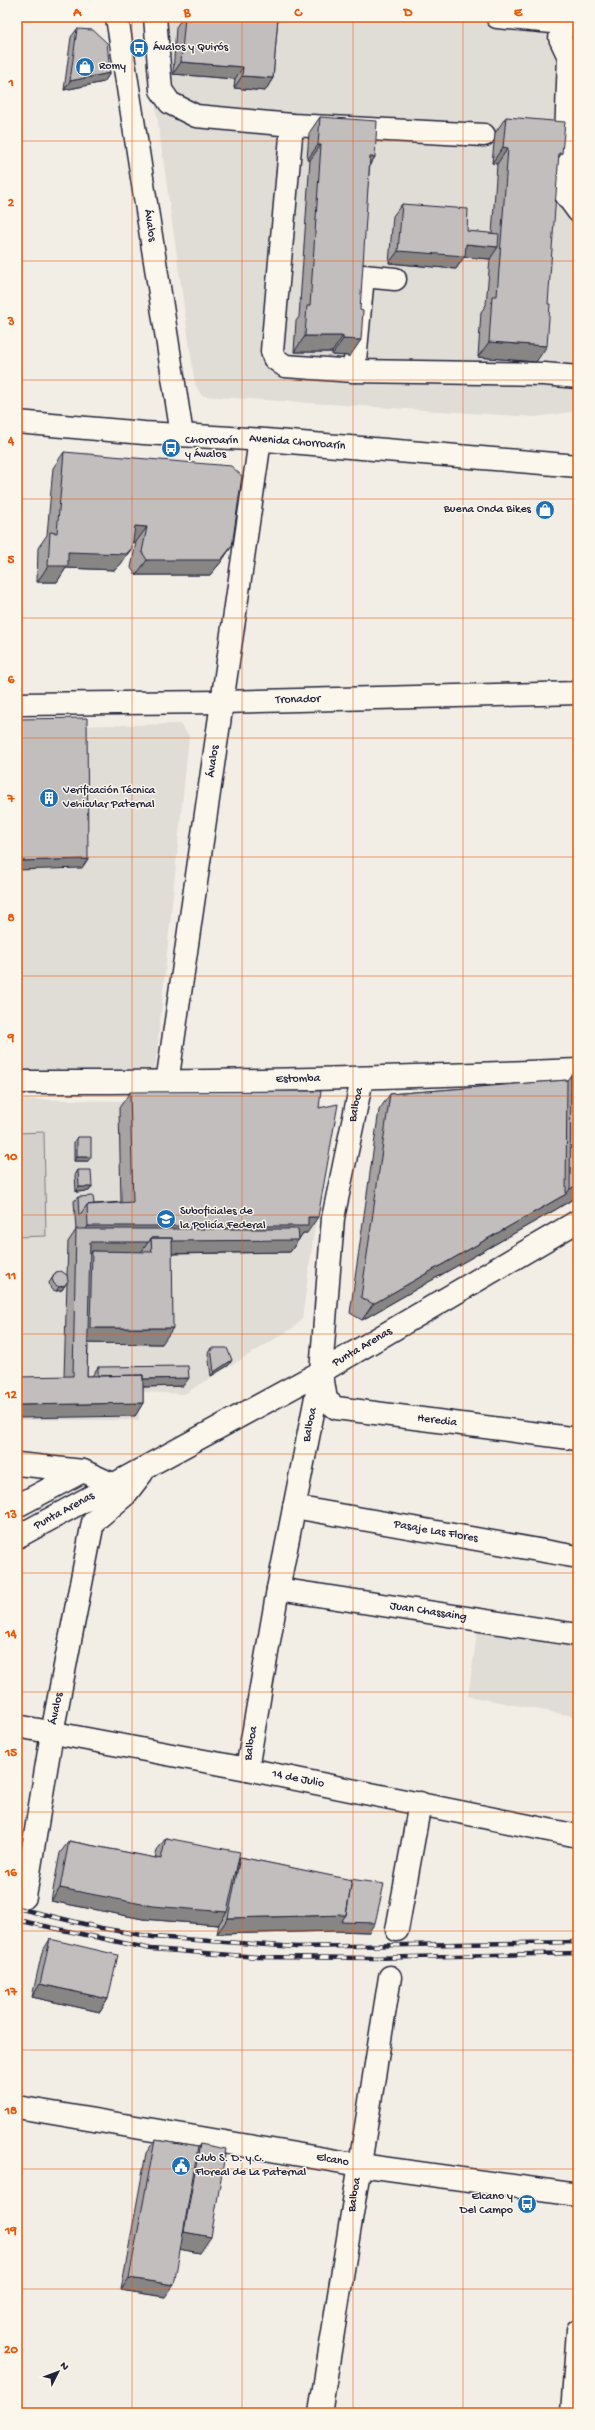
<svg xmlns="http://www.w3.org/2000/svg" width="595" height="2430" viewBox="0 0 595 2430" font-family="'Gochi Hand',sans-serif">
	<rect width="100%" height="100%" fill="#f2eee5"/>
	<filter id="ink" filterUnits="userSpaceOnUse"><feTurbulence type="fractalNoise" baseFrequency=".025" numOctaves="2"/><feDisplacementMap in="SourceGraphic" scale="8" xChannelSelector="R" yChannelSelector="G"/><feConvolveMatrix kernelMatrix="1 2 1 2 8 2 1 2 1" color-interpolation-filters="sRGB"/></filter>
	<g filter="url(#ink)">
		<path fill="#e0dcd6" d="M 143,17 L 578,17 L 578,411 L 536,417 L 202,396 L 195,384 Z
			M 180,724 L 189,736 L 155,1071 L 17,1073 L 17,727 Z
			M 17,1099 L 322,1105 L 330,1118 L 302,1319 L 293,1328 L 184,1394 L 139,1392 L 139,1420 L 17,1420 Z
			M 479,1622 L 578,1638 L 578,1717 L 468,1696 Z"/>
		<path fill="#d4d1cc" stroke="#7b7a84" d="M 44,1132 L 46,1236 L 17,1237 L 17,1133 Z"/>
		<g fill="none" stroke-linecap="round" stroke-linejoin="round">
			<defs>
				<g id="minor">
					<path id="s1" d="M 117,17 L 182,435"/>
					<path d="M 155,17 L 161,90 L 170,103 L 196,116 L 292,125 L 484,135"/>
					<path d="M 497,17 L 563,23"/>
					<path d="M 566,17 L 560,38 L 569,57 L 564,192 L 578,211"/>
					<path d="M 292,125 L 272,351 L 274,358 L 285,366 L 354,371 L 363,276 L 395,279"/>
					<path d="M 354,371 L 544,374 L 578,377"/>
					<path id="s2" d="M 17,704 L 222,702 L 578,693"/>
					<path id="s3" d="M 17,1082 C 204,1083 391,1078 578,1070"/>
					<path id="s4" d="M 167,1083 L 260,440"/>
					<path id="s5" d="M 322,1375 L 326,1400 L 336,1408 L 578,1439"/>
					<path d="M 17,1464 L 83,1471"/>
					<path d="M 17,1506 L 83,1471 L 112,1484"/>
					<path id="s6" d="M 294,1507 L 578,1557"/>
					<path id="s7" d="M 17,1537 L 321,1372 L 578,1221"/>
					<path id="s8" d="M 278,1589 L 578,1635"/>
					<path id="s9" d="M 17,1726 L 247,1769 L 578,1836"/>
					<path id="s10" d="M 247,1769 L 278,1589 L 321,1372 L 333,1218 L 362,1079"/>
					<path id="s11" d="M 25,1897 L 52,1733 L 93,1522 L 125,1495 L 142,1473"/>
					<path d="M 397,1930 L 420,1803"/>
					<path id="s12" d="M 17,2107 L 360,2165 L 578,2195"/>
					<path id="s13" d="M 320,2413 L 390,1977"/>
				</g>
				<g id="major">
					<path id="s14" d="M 17,422 L 144,433 L 265,440 L 578,466"/>
					<path d="M 572,2413 L 578,2330"/>
				</g>
			</defs>
			<use href="#minor" stroke="#22223b" stroke-width="25"/>
			<use href="#major" stroke="#22223b" stroke-width="25"/>
			<use href="#minor" stroke="#fbf7ec" stroke-width="22"/>
			<use href="#major" stroke="#fbf7ec" stroke-width="22"/>
			<defs>
				<path id="rail" d="M 17,1908 L 101,1928 L 153,1937 L 297,1947 L 578,1942
					M 17,1920 L 151,1949 L 258,1957 L 372,1958 L 578,1953"/>
			</defs>
			<use href="#rail" stroke="#22223b" stroke-width="4.5"/>
			<use href="#rail" stroke="#fbf7ec" stroke-width="3" stroke-dasharray="9" stroke-linecap="butt"/>
		</g>
		<path fill="#a7a3a3" stroke="#22223b" d="M 183,17 L 213,17 L 243,20 L 245,17 L 278,17 L 273,78 L 265,91 L 234,88 L 235,79 L 173,74 L 176,27 Z
			M 77,29 L 110,73 L 104,82 L 64,90 L 71,37 Z
			M 320,117 L 375,157 L 370,164 L 350,356 L 332,355 L 332,352 L 294,352 L 296,321 L 299,317 L 310,160 L 307,160 L 309,133 Z
			M 506,117 L 558,159 L 536,362 L 478,357 L 481,312 L 486,305 L 490,259 L 464,257 L 456,269 L 389,263 L 393,216 L 402,204 L 467,231 L 492,234 L 497,164 L 492,163 L 495,133 Z
			M 64,452 L 232,546 L 221,562 L 210,575 L 136,575 L 131,568 L 136,542 L 132,542 L 121,564 L 115,570 L 66,568 L 57,582 L 37,582 L 38,548 L 47,535 L 53,468 Z
			M 571,1075 L 578,1196 L 555,1210 L 362,1320 L 350,1313 L 379,1110 L 390,1094 L 567,1080 Z
			M 130,1092 L 307,1233 L 303,1233 L 290,1252 L 172,1254 L 162,1344 L 88,1343 L 87,1376 L 92,1376 L 98,1367 L 183,1386 L 143,1387 L 143,1403 L 135,1416 L 64,1376 L 67,1282 L 62,1290 L 56,1291 L 51,1289 L 49,1283 L 56,1272 L 67,1277 L 68,1242 L 76,1230 L 74,1201 L 78,1197 L 94,1204 L 121,1202 L 119,1108 Z
			M 77,1137 L 88,1161 L 74,1161 L 74,1142 Z
			M 78,1170 L 92,1187 L 89,1191 L 76,1192 L 75,1175 Z
			M 211,1348 L 229,1365 L 211,1376 L 208,1353 Z
			M 166,1838 L 238,1860 L 240,1857 L 349,1880 L 350,1879 L 369,1932 L 335,1931 L 217,1934 L 219,1924 L 218,1925 L 143,1919 L 51,1901 L 60,1853 L 69,1841 L 155,1858 L 157,1850 Z
			M 50,1939 L 108,1999 L 100,2012 L 32,1997 L 42,1952 Z
			M 155,2140 L 198,2147 L 200,2144 L 200,2253 L 180,2249 L 165,2297 L 121,2290 L 146,2153 Z"/>
		<path fill="#888585" stroke="#22223b" d="M 181,62 L 243,67 L 235,79 L 173,74 Z
			M 110,73 L 104,82 L 64,90 L 70,81 Z
			M 242,76 L 273,78 L 265,91 L 234,88 Z
			M 318,145 L 321,145 L 310,160 L 307,160 Z
			M 503,147 L 508,148 L 497,164 L 492,163 Z
			M 559,153 L 562,153 L 551,169 Z
			M 370,157 L 375,157 L 364,173 Z
			M 466,244 L 498,247 L 490,259 L 464,257 L 456,269 L 389,263 L 398,251 Z
			M 305,336 L 343,336 L 332,352 L 294,352 Z
			M 343,339 L 361,340 L 350,356 L 332,355 Z
			M 489,342 L 547,346 L 536,362 L 478,357 Z
			M 135,526 L 147,527 L 136,542 L 124,542 Z
			M 232,546 L 221,562 L 210,575 L 136,575 L 147,560 Z
			M 132,548 L 121,564 L 115,570 L 66,568 L 57,582 L 37,582 L 48,566 L 68,552 Z
			M 88,859 L 82,868 L 17,870 L 17,861 Z
			M 77,1157 L 91,1157 L 88,1161 L 74,1161 Z
			M 578,1184 L 578,1196 L 555,1210 L 362,1320 L 373,1304 L 566,1194 L 570,1189 Z
			M 79,1187 L 92,1187 L 89,1191 L 76,1192 Z
			M 308,1217 L 318,1217 L 307,1233 L 303,1233 L 290,1252 L 150,1254 L 152,1252 L 151,1238 L 140,1254 L 92,1251 L 90,1255 L 77,1242 L 88,1226 Z
			M 65,1285 L 62,1290 L 56,1291 L 59,1287 Z
			M 90,1328 L 173,1328 L 162,1344 L 79,1343 Z
			M 232,1360 L 229,1365 L 211,1376 L 214,1372 Z
			M 189,1378 L 183,1386 L 92,1388 L 98,1380 Z
			M 143,1403 L 135,1416 L 17,1418 L 17,1405 Z
			M 60,1888 L 227,1912 L 218,1925 L 143,1919 L 51,1901 Z
			M 346,1915 L 375,1923 L 369,1932 L 335,1931 L 217,1934 L 228,1918 Z
			M 40,1984 L 108,1999 L 100,2012 L 32,1997 Z
			M 184,2232 L 211,2237 L 200,2253 L 173,2248 Z
			M 129,2278 L 174,2285 L 165,2297 L 121,2290 Z"/>
		<path fill="#c2bebe" stroke="#22223b" d="M 185,17 L 213,17 L 247,20 L 248,17 L 278,17 L 273,78 L 242,76 L 243,67 L 181,62 Z
			M 77,29 L 93,30 L 107,43 L 110,73 L 70,81 Z
			M 320,117 L 377,121 L 375,157 L 370,157 L 360,310 L 363,311 L 361,340 L 343,339 L 343,336 L 305,336 L 307,306 L 310,306 L 321,145 L 318,145 Z
			M 506,117 L 565,122 L 562,153 L 559,153 L 548,304 L 550,304 L 547,346 L 489,342 L 492,296 L 497,296 L 508,148 L 503,147 Z
			M 402,204 L 468,209 L 467,231 L 499,234 L 498,247 L 466,244 L 465,256 L 398,251 Z
			M 64,452 L 231,466 L 242,476 L 232,546 L 221,560 L 147,560 L 142,552 L 147,527 L 135,526 L 132,548 L 126,554 L 68,552 L 68,566 L 48,566 L 50,532 L 57,533 Z
			M 87,718 L 88,859 L 17,861 L 17,719 Z
			M 571,1075 L 578,1075 L 578,1184 L 570,1189 Z
			M 567,1080 L 566,1194 L 373,1304 L 361,1297 L 390,1094 Z
			M 321,1091 L 319,1108 L 338,1104 L 318,1217 L 308,1217 L 308,1226 L 88,1226 L 87,1205 L 133,1202 L 130,1092 Z
			M 77,1137 L 91,1137 L 91,1157 L 77,1157 Z
			M 78,1170 L 91,1170 L 92,1187 L 79,1187 Z
			M 93,1196 L 94,1204 L 87,1205 L 79,1216 L 78,1197 Z
			M 76,1229 L 298,1229 L 299,1240 L 172,1241 L 172,1238 L 151,1238 L 149,1242 L 90,1242 L 87,1376 L 143,1375 L 143,1403 L 17,1405 L 17,1377 L 73,1376 Z
			M 151,1238 L 172,1238 L 173,1328 L 90,1328 L 92,1251 L 152,1252 Z
			M 61,1271 L 67,1275 L 68,1281 L 65,1285 L 59,1287 L 54,1284 L 52,1279 L 56,1272 Z
			M 211,1348 L 227,1348 L 232,1360 L 214,1372 Z
			M 188,1366 L 189,1378 L 143,1379 L 143,1375 L 98,1376 L 98,1367 Z
			M 17,1431 L 18,1445 L 17,1445 Z
			M 166,1838 L 240,1852 L 227,1912 L 152,1906 L 60,1888 L 69,1841 L 161,1859 Z
			M 240,1857 L 352,1880 L 346,1915 L 228,1918 Z
			M 350,1879 L 384,1884 L 375,1923 L 341,1922 L 346,1915 L 352,1880 L 349,1880 Z
			M 50,1939 L 118,1955 L 108,1999 L 40,1984 Z
			M 155,2140 L 198,2147 L 174,2285 L 129,2278 Z
			M 200,2144 L 226,2149 L 211,2237 L 184,2232 Z"/>
	</g>
	<path fill="none" stroke="#e8590c" stroke-width="1" stroke-opacity="0.55" d="M 132,17 L 132,2413M 242,17 L 242,2413M 353,17 L 353,2413M 463,17 L 463,2413M 17,141 L 578,141M 17,261 L 578,261M 17,380 L 578,380M 17,499 L 578,499M 17,618 L 578,618M 17,738 L 578,738M 17,857 L 578,857M 17,976 L 578,976M 17,1096 L 578,1096M 17,1215 L 578,1215M 17,1334 L 578,1334M 17,1454 L 578,1454M 17,1573 L 578,1573M 17,1692 L 578,1692M 17,1812 L 578,1812M 17,1931 L 578,1931M 17,2050 L 578,2050M 17,2169 L 578,2169M 17,2289 L 578,2289"/>
	<defs>
		<symbol id="bus-disc" viewBox="-11 -11 22 22"><circle r="9.5" fill="#1f6fb2" stroke="#fbf7ec"/><path d="M-5-6H5V4H4V6H2V4H-2V6H-4V4H-5ZM-3.5-4V0h7V-4ZM-3.5 1.2v1.5H-2V1.2ZM2 1.2v1.5H3.5V1.2Z" fill="#fff"/></symbol>
		<symbol id="shop-disc" viewBox="-11 -11 22 22"><circle r="9.5" fill="#1f6fb2" stroke="#fbf7ec"/><path d="M-5-2.5h2.3a2.7 3.5 0 0 1 5.4 0H5L5.5 6h-11ZM-1.5-2.5h3a1.5 2.3 0 0 0-3 0Z" fill="#fff"/></symbol>
		<symbol id="building-disc" viewBox="-11 -11 22 22"><circle r="9.5" fill="#1f6fb2" stroke="#fbf7ec"/><path d="M-4-6H4V6H1V3H-1V6H-4ZM-2.5-4.3h1.7v1.8h-1.7ZM.8-4.3h1.7v1.8H.8ZM-2.5-1h1.7V.8h-1.7ZM.8-1h1.7V.8H.8Z" fill="#fff"/></symbol>
		<symbol id="university-disc" viewBox="-11 -11 22 22"><circle r="9.5" fill="#1f6fb2" stroke="#fbf7ec"/><path d="M0-5L7-2L0 1L-7-2ZM-4 1L0 2.5L4 1V4Q0 6-4 4Z" fill="#fff"/></symbol>
		<symbol id="civic-disc" viewBox="-11 -11 22 22"><circle r="9.5" fill="#1f6fb2" stroke="#fbf7ec"/><path d="M-.6-6.5H3V-4.5H.6V-3L4-1V1h2V6H-6V1h2V-1L-.6-3ZM-1.2 2.5V6h2.4V2.5Z" fill="#fff"/></symbol>
	</defs>
	<g fill-rule="evenodd">
		<use href="#bus-disc" x="128" y="37" width="22" height="22"/>
		<use href="#shop-disc" x="74" y="56" width="22" height="22"/>
		<use href="#bus-disc" x="160" y="437" width="22" height="22"/>
		<use href="#shop-disc" x="534" y="499" width="22" height="22"/>
		<use href="#building-disc" x="38" y="787" width="22" height="22"/>
		<use href="#university-disc" x="155" y="1208" width="22" height="22"/>
		<use href="#civic-disc" x="170" y="2155" width="22" height="22"/>
		<use href="#bus-disc" x="516" y="2193" width="22" height="22"/>
	</g>
	<g text-anchor="middle" dominant-baseline="central" stroke-width="3" stroke-linejoin="round" paint-order="stroke">
		<g font-size="12" fill="#22223b" stroke="#fbf7ec" text-anchor="start">
			<text x="153" y="48">Ávalos y Quirós</text>
			<text x="99" y="67">Romy</text>
			<text x="185" y="441">Chorroarín<tspan x="185" dy="14">y Ávalos</tspan></text>
			<text x="531" y="510" text-anchor="end">Buena Onda Bikes</text>
			<text x="63" y="791">Verificación Técnica<tspan x="63" dy="14">Vehicular Paternal</tspan></text>
			<text x="180" y="1212">Suboficiales de<tspan x="180" dy="14">la Policía Federal</tspan></text>
			<text x="195" y="2159">Club S. D. y C.<tspan x="195" dy="14">Floreal de La Paternal</tspan></text>
			<text x="513" y="2197" text-anchor="end">Elcano y<tspan x="513" dy="14">Del Campo</tspan></text>
		</g>
		<g font-size="12" fill="#22223b" stroke="#fbf7ec">
			<text stroke="none"><textPath href="#s1" startOffset="211">Ávalos</textPath></text>
			<text stroke="none"><textPath href="#s14" startOffset="281">Avenida Chorroarín</textPath></text>
			<text stroke="none"><textPath href="#s2" startOffset="281">Tronador</textPath></text>
			<text stroke="none"><textPath href="#s4" startOffset="325">Ávalos</textPath></text>
			<text stroke="none"><textPath href="#s3" startOffset="281">Estomba</textPath></text>
			<text stroke="none"><textPath href="#s10" startOffset="674">Balboa</textPath></text>
			<text stroke="none"><textPath href="#s7" startOffset="394">Punta Arenas</textPath></text>
			<text stroke="none"><textPath href="#s5" startOffset="140">Heredia</textPath></text>
			<text stroke="none"><textPath href="#s10" startOffset="350">Balboa</textPath></text>
			<text stroke="none"><textPath href="#s7" startOffset="54">Punta Arenas</textPath></text>
			<text stroke="none"><textPath href="#s6" startOffset="144">Pasaje Las Flores</textPath></text>
			<text stroke="none"><textPath href="#s8" startOffset="152">Juan Chassaing</textPath></text>
			<text stroke="none"><textPath href="#s11" startOffset="191">Ávalos</textPath></text>
			<text stroke="none"><textPath href="#s10" startOffset="26">Balboa</textPath></text>
			<text stroke="none"><textPath href="#s9" startOffset="286">14 de Julio</textPath></text>
			<text stroke="none"><textPath href="#s12" startOffset="320">Elcano</textPath></text>
			<text stroke="none"><textPath href="#s13" startOffset="221">Balboa</textPath></text>
		</g>
	</g>
	<rect width="595" height="2430" fill="none" stroke="#fbf7ec" stroke-width="44"/>
	<g transform="translate(58 2372) rotate(48)" stroke="#fbf7ec" stroke-width="3" paint-order="stroke">
	<path d="M0-3L7 15L0 10L-7 15Z" fill="#22223b"/>
	<text y="-6" font-size="11" font-weight="bold" text-anchor="middle" fill="#22223b">N</text>
	</g>
	<rect x="22" y="22" width="551" height="2386" fill="none" stroke="#e8590c" stroke-width="1.5"/>
	<g font-size="13" text-anchor="middle" font-weight="bold" fill="#e8590c">
		<text x="77" y="16">A</text>
		<text x="187" y="16">B</text>
		<text x="298" y="16">C</text>
		<text x="408" y="16">D</text>
		<text x="518" y="16">E</text>
		<text x="11" y="86">1</text>
		<text x="11" y="206">2</text>
		<text x="11" y="325">3</text>
		<text x="11" y="444">4</text>
		<text x="11" y="563">5</text>
		<text x="11" y="683">6</text>
		<text x="11" y="802">7</text>
		<text x="11" y="921">8</text>
		<text x="11" y="1041">9</text>
		<text x="11" y="1160">10</text>
		<text x="11" y="1279">11</text>
		<text x="11" y="1398">12</text>
		<text x="11" y="1518">13</text>
		<text x="11" y="1637">14</text>
		<text x="11" y="1756">15</text>
		<text x="11" y="1876">16</text>
		<text x="11" y="1995">17</text>
		<text x="11" y="2114">18</text>
		<text x="11" y="2234">19</text>
		<text x="11" y="2353">20</text>
	</g>
</svg>
